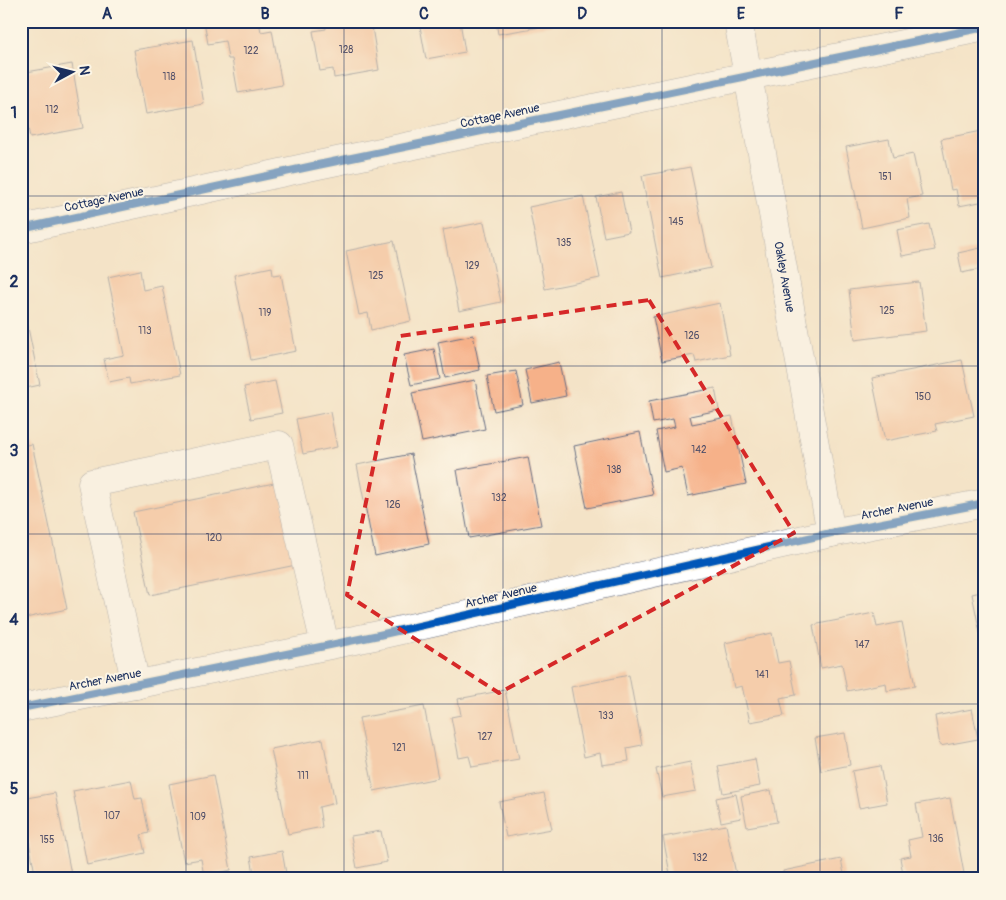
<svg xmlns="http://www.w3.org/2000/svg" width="1006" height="900" viewBox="0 0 1006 900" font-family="Pangolin,sans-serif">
	<rect width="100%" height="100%" fill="#fcf5e5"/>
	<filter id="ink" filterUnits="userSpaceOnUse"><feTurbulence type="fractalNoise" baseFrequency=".02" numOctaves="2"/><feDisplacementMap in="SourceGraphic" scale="10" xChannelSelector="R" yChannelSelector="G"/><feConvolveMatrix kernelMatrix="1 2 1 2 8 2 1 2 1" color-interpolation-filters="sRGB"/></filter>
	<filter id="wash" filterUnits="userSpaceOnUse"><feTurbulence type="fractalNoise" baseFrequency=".0096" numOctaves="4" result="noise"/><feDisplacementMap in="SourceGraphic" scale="20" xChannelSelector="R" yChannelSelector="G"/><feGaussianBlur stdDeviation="1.12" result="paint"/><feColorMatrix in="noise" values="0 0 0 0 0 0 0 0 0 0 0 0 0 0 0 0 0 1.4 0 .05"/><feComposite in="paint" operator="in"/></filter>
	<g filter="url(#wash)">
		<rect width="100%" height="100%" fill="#f4e3c7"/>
		<g id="blocks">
			<path fill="#f6b189" d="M 204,21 L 259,21 L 261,32 L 272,30 L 282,85 L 238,93 L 232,59 L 228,59 L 225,41 L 208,44 Z
				M 325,21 L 371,21 L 379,70 L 334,78 L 333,69 L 320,71 L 313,31 L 326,29 Z
				M 419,21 L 460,21 L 465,52 L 426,59 Z
				M 496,21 L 552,21 L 552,25 L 498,34 Z
				M 193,40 L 204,104 L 146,114 L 134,50 Z
				M 72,64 L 83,128 L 30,138 L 21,91 L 21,73 Z
				M 981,131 L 985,153 L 985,201 L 959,206 L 956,189 L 951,190 L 941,139 Z
				M 889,139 L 893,158 L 913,154 L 922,196 L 907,199 L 910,218 L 862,228 L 846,147 Z
				M 690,167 L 711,268 L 662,278 L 642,176 Z
				M 621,192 L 629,232 L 604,237 L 596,197 Z
				M 583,196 L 600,278 L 545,289 L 529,207 Z
				M 484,222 L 501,302 L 459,311 L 443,230 Z
				M 929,224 L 935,250 L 902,256 L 897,230 Z
				M 394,241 L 411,321 L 371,330 L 368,313 L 359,315 L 346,251 Z
				M 985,247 L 985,268 L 962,273 L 958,253 Z
				M 272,267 L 273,275 L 281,274 L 296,351 L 251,360 L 234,275 Z
				M 140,270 L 143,290 L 162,286 L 180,375 L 130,384 L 129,378 L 109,382 L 104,359 L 124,355 L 108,277 Z
				M 919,282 L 926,331 L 855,340 L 849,290 Z
				M 720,303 L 730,355 L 696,362 L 694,355 L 662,361 L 653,317 Z
				M 27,323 L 40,385 L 21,389 L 21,325 Z
				M 473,335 L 480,370 L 445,378 L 438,342 Z
				M 434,349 L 440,379 L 411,385 L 404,355 Z
				M 962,360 L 974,416 L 935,424 L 937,431 L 885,441 L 872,378 Z
				M 559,362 L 566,396 L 532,403 L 525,370 Z
				M 516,371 L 523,405 L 494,411 L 487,376 Z
				M 475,380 L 485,429 L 422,442 L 412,393 Z
				M 275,381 L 282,413 L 251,419 L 244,387 Z
				M 715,388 L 719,410 L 690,416 L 692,424 L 732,416 L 746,484 L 688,496 L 682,468 L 664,472 L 656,431 L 675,427 L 673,419 L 653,423 L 649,401 Z
				M 330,412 L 337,447 L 303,454 L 296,419 Z
				M 640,432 L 653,495 L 587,508 L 574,446 Z
				M 32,444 L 67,609 L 21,619 L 21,446 Z
				M 411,454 L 429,544 L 375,556 L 357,465 Z
				M 528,457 L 541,525 L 469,538 L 457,470 Z
				M 279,482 L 296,565 L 150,595 L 133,512 Z
				M 985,591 L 985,633 L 980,633 L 972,594 Z
				M 874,613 L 877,627 L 902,622 L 915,686 L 887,691 L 886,683 L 847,691 L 842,664 L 821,668 L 813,625 Z
				M 772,633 L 778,663 L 789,661 L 796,695 L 780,698 L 784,716 L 750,722 L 742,686 L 734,688 L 725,643 Z
				M 629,675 L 642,745 L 627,748 L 629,761 L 602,765 L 600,753 L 584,757 L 571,687 Z
				M 505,690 L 519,759 L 472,767 L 469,756 L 459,758 L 451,717 L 461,715 L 458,699 Z
				M 424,706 L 438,778 L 374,791 L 359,718 Z
				M 972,709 L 978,739 L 940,746 L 935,716 Z
				M 845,733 L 850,765 L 821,771 L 815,738 Z
				M 323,739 L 335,803 L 319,807 L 322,827 L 288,834 L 271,749 Z
				M 755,759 L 760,786 L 723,793 L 718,766 Z
				M 690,762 L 696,791 L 662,797 L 656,769 Z
				M 880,766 L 887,803 L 859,808 L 852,771 Z
				M 213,775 L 231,870 L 204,876 L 201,859 L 184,862 L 169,784 Z
				M 131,780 L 135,799 L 142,798 L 149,833 L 141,835 L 145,853 L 87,865 L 73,791 Z
				M 771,790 L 777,822 L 747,827 L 741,796 Z
				M 55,793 L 72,879 L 36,879 L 21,799 Z
				M 544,793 L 552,829 L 506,837 L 499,802 Z
				M 736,794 L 741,818 L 721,822 L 716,798 Z
				M 950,798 L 965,879 L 904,879 L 900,858 L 911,856 L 908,840 L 922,837 L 916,804 Z
				M 726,825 L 737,879 L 671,879 L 663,837 Z
				M 381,831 L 387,862 L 357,868 L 351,836 Z
				M 282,851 L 287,879 L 255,879 L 251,857 Z
				M 841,859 L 845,879 L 784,879 L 783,871 Z"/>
		</g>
	</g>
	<g filter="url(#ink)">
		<use href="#blocks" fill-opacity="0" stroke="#676e83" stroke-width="1"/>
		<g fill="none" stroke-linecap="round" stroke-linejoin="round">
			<defs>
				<g id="minor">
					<path id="s1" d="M 738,21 L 831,533"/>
					<path d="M 21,229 L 313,166 L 985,27"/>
					<path d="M 136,685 L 92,483 L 279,445 L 325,645"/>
					<path d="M 21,708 L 379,635 L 831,533 L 985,503"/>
				</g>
			</defs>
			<use href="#minor" stroke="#676e83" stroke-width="29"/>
			<use href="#minor" stroke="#fff" stroke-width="28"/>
			<defs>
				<path id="cycleway" d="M 21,229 L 313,166 L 985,27
					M 21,708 L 379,635 L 831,533 L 985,503"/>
			</defs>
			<use href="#cycleway" stroke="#fcf5e5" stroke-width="11"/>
			<use href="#cycleway" stroke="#0057b8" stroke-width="8"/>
		</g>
	</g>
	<path d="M0 0H1006V900H0ZM 649,300 L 794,533 L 499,693 L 347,595 L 400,336 Z" fill="#f4e3c7" fill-opacity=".55" fill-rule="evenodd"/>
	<path fill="none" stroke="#d62828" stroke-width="4" stroke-dasharray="10 6" stroke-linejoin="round" d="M 649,300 L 794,533 L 499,693 L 347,595 L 400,336 Z"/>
	<path fill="none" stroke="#1b2f5e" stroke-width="1" stroke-opacity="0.55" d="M 186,21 L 186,879M 344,21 L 344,879M 503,21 L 503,879M 662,21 L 662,879M 820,21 L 820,879M 21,196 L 985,196M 21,366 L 985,366M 21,534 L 985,534M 21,704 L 985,704"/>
	<g text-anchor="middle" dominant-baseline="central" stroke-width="4" stroke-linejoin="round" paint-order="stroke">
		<g font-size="10" fill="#525069">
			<text x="346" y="50">128</text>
			<text x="251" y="51">122</text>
			<text x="169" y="77">118</text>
			<text x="52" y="110">112</text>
			<text x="885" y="177">151</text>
			<text x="676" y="222">145</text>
			<text x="564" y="243">135</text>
			<text x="472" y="266">129</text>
			<text x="376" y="276">125</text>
			<text x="887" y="311">125</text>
			<text x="265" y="313">119</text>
			<text x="145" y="331">113</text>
			<text x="692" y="336">126</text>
			<text x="923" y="397">150</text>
			<text x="699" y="450">142</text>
			<text x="614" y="470">138</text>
			<text x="499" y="498">132</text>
			<text x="393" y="505">126</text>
			<text x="214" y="538">120</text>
			<text x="862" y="645">147</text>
			<text x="762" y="675">141</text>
			<text x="606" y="716">133</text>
			<text x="485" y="737">127</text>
			<text x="399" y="748">121</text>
			<text x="303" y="776">111</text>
			<text x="112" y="816">107</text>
			<text x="198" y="817">109</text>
			<text x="936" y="839">136</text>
			<text x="47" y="840">155</text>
			<text x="700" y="858">132</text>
		</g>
		<g font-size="12" fill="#1b2f5e" stroke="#fcf5e5">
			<text transform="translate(500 116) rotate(-12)">Cottage Avenue</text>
			<text transform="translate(104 200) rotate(-12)">Cottage Avenue</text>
			<text stroke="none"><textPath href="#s1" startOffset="260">Oakley Avenue</textPath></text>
			<text transform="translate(897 509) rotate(-11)">Archer Avenue</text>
			<text transform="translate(501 596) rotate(-13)">Archer Avenue</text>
			<text transform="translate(105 680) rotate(-11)">Archer Avenue</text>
		</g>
	</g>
	<rect width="1006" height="900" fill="none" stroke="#fcf5e5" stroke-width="55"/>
	<g transform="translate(72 72) rotate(83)" stroke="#fcf5e5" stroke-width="4" paint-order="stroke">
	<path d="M0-4L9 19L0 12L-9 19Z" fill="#1b2f5e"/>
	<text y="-8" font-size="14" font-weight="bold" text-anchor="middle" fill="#1b2f5e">N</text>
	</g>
	<rect x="28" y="28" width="950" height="844" fill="none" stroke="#1b2f5e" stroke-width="2"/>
	<g font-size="16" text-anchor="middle" font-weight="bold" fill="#1b2f5e">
		<text x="107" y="19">A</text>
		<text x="265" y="19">B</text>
		<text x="424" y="19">C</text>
		<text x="582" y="19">D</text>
		<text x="741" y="19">E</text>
		<text x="899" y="19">F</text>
		<text x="14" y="118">1</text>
		<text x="14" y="287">2</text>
		<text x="14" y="456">3</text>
		<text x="14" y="625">4</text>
		<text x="14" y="794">5</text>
	</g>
</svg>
